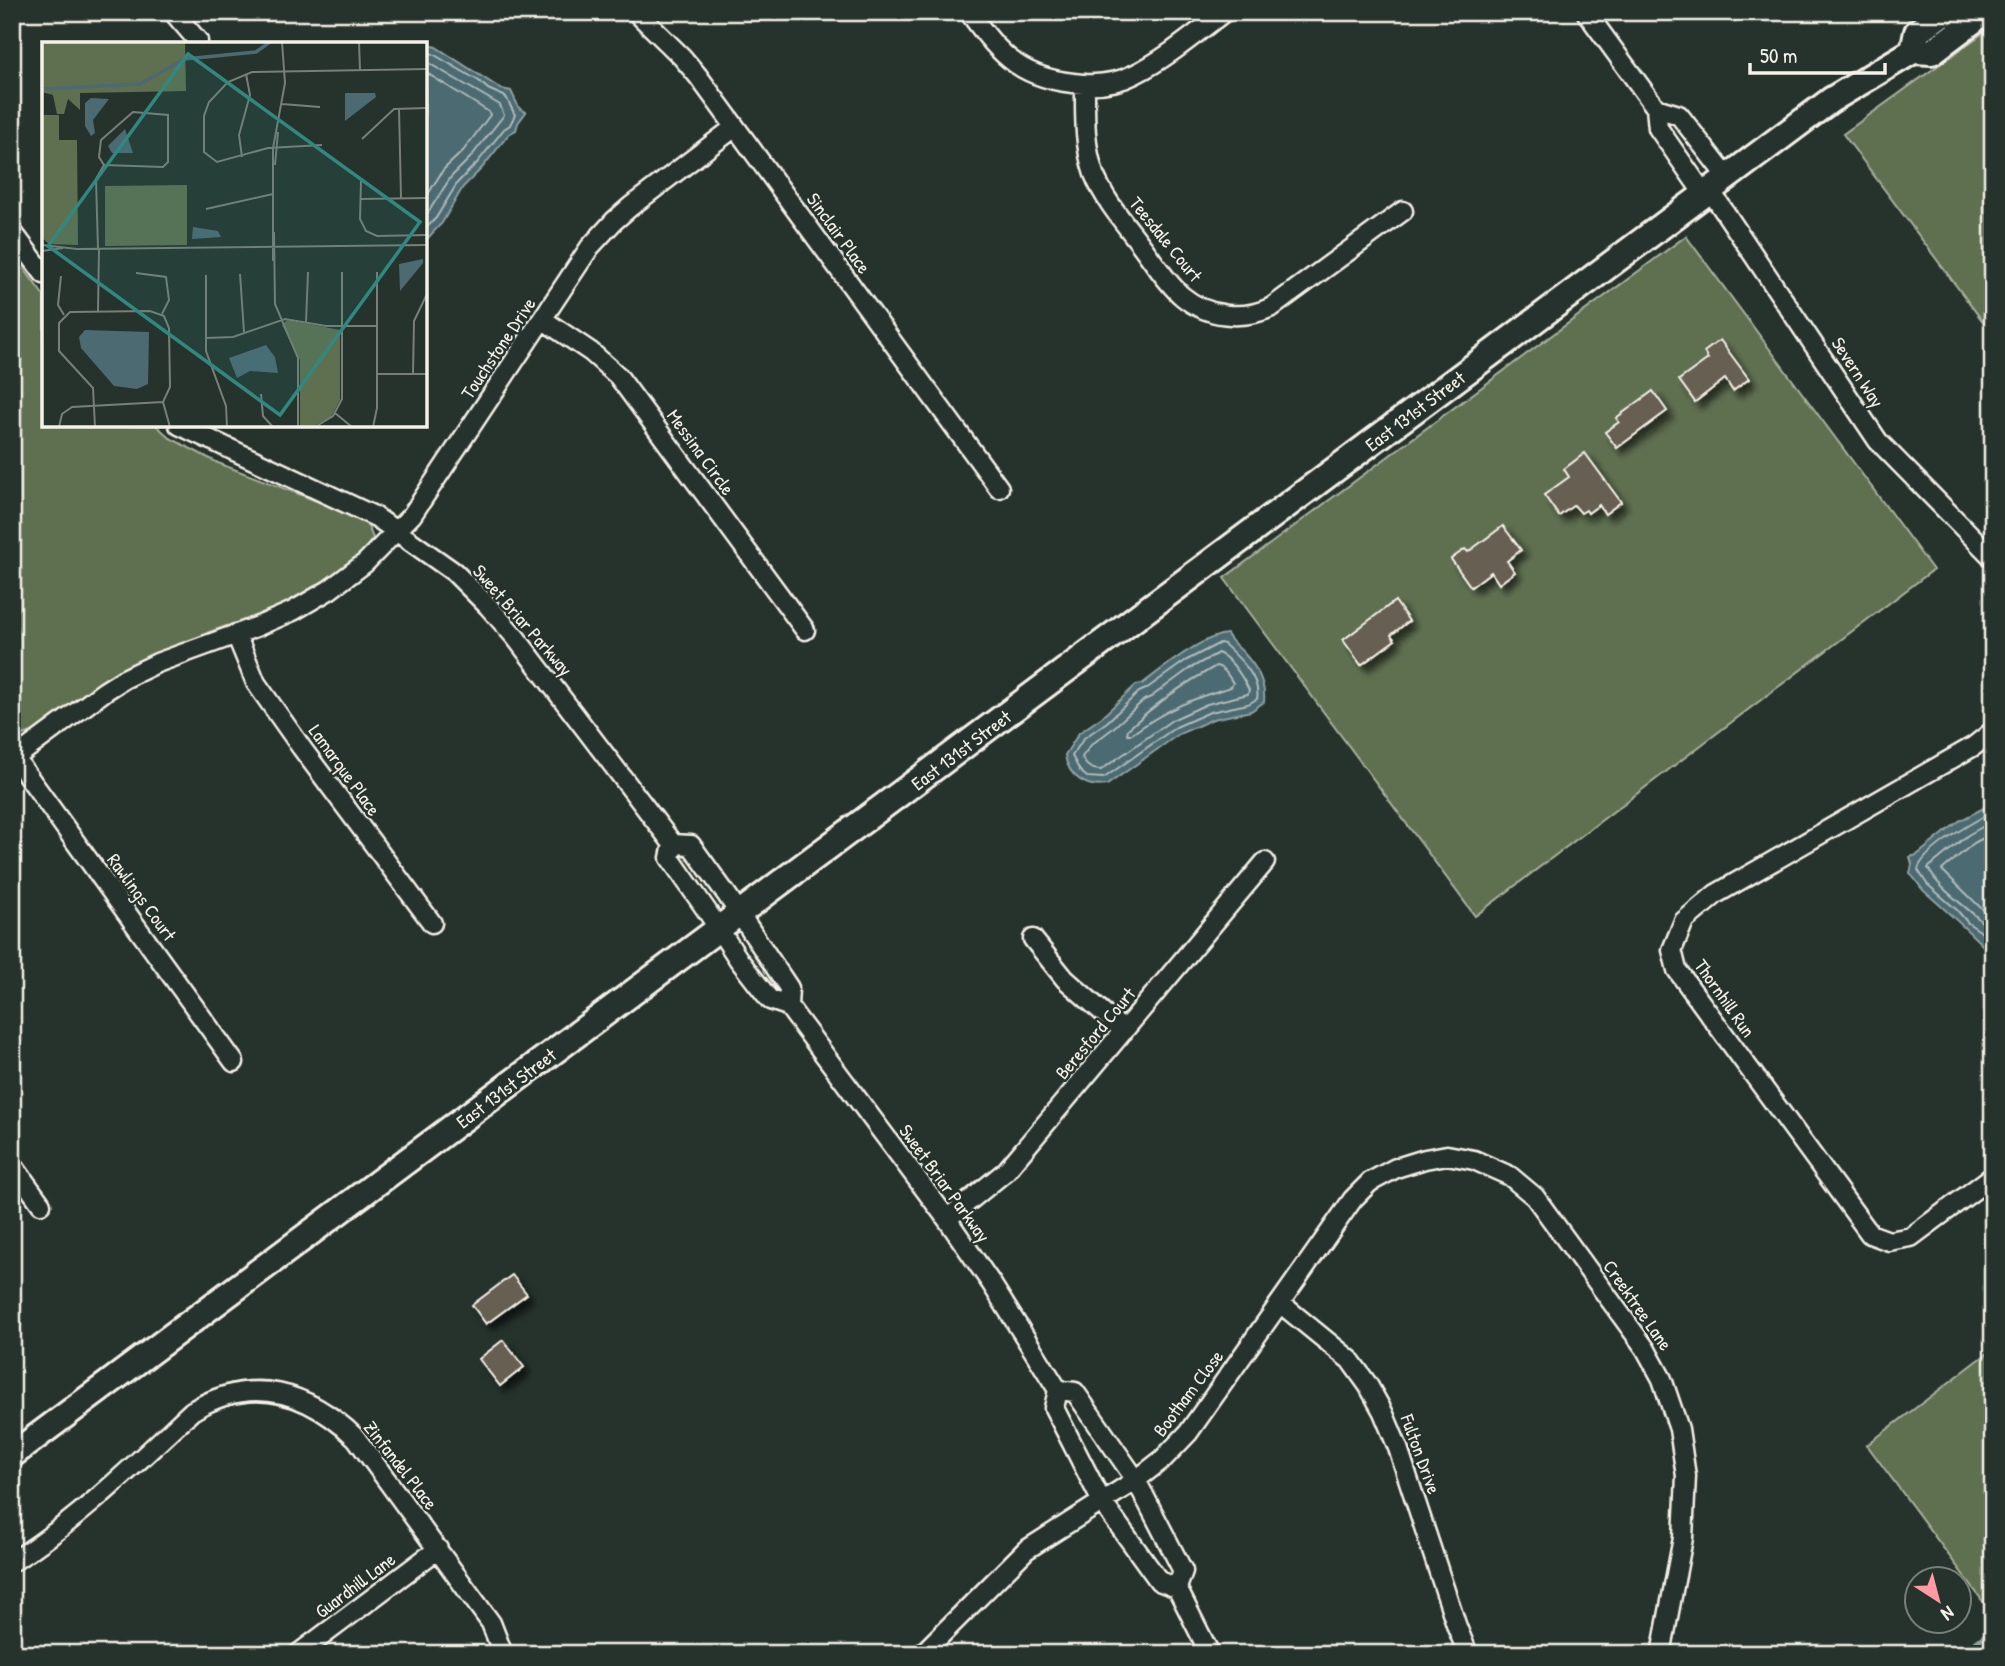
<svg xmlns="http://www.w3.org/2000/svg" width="2005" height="1666" viewBox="0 0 2005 1666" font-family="'Patrick Hand',sans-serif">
	<defs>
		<filter id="shadow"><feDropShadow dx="6" dy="6" stdDeviation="3.5" flood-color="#0009"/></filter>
	</defs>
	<rect width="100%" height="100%" fill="#26332d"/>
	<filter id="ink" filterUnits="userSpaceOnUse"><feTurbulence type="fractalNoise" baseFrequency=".0143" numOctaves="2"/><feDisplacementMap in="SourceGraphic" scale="14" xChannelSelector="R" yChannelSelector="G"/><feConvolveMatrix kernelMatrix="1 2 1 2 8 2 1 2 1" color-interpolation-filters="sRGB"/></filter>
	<g filter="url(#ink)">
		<path fill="#5f7051" stroke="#aab09c" stroke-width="2" d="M 1993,26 L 1993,335 L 1843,134 Z
			M 1686,236 L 1933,570 L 1475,916 L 1224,578 Z
			M 12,252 L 44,296 L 44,425 L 156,425 L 170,438 L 218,463 L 358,517 L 367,524 L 373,538 L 353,564 L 271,611 L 209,632 L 99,685 L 35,731 L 23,735 L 12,730 Z
			M 1993,1349 L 1993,1615 L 1867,1445 Z"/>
		<path fill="#4b6a72" stroke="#8fa0a1" stroke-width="2" d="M 425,44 L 436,47 L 501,89 L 511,91 L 519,108 L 526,112 L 518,123 L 516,130 L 509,134 L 482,168 L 463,187 L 442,223 L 425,241 Z
			M 1227,634 C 1231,641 1236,646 1242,651 C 1256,666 1266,682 1264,702 L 1251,711 L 1213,719 L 1179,734 L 1107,785 C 1086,789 1068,776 1065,755 L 1079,733 L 1102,717 L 1136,685 L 1142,684 C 1162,669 1202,636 1227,634 Z
			M 1993,803 L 1993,956 C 1971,933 1948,912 1924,891 C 1919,886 1916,879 1910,874 L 1912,864 L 1910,857 L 1917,855 L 1959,821 Z"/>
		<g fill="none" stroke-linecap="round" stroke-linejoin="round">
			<path stroke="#b0bbb9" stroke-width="2" d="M 425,52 L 433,54 L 479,81 L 488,89 L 506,97 L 515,115 L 510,125 L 504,129 L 477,163 L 458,182 L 436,218 L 425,229
				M 425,61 L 500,105 L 504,115 L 470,158 L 451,177 L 425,217
				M 425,72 L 489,112 L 490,115 L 463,151 L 443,170 L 425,199
				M 1220,643 L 1224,644 C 1238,657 1261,677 1257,699 L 1248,704 L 1210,712 L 1176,727 L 1104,778 L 1087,777 L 1080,771 L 1072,756 L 1084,738 L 1107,722 L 1139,692 L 1146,689 L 1185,661 Z
				M 1218,653 C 1232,659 1242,676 1249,690 L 1248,694 L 1207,704 L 1172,720 L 1101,770 C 1092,770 1085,766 1082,757 L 1091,745 L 1112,729 L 1144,700 L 1151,697 L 1189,669 Z
				M 1216,666 C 1224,667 1229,677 1233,683 L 1231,687 C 1193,698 1165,710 1132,734 L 1127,734 L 1128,729 C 1154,705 1185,683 1216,666 Z
				M 1993,811 C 1975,821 1921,851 1918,870 L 1927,884 L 1957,910 L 1968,923 L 1980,931 L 1993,946
				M 1993,821 L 1968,835 L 1928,868 C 1941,894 1975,910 1993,934
				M 1993,833 L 1974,843 L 1942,870 L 1981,908 L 1993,917"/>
			<path stroke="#8fa0a1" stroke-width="5" d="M 1961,1654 L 1993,1629"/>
		</g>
		<path fill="#685e52" stroke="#f4f1e8" stroke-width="2" filter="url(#shadow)" d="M 1720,340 L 1749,379 L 1733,391 L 1725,379 L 1695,402 L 1679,380 L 1708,359 L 1704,352 Z
			M 1653,391 L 1667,411 L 1617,448 L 1605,432 L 1619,422 L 1616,418 Z
			M 1585,453 L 1621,502 L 1605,514 L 1599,505 L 1588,513 L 1586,510 L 1581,513 L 1574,505 L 1559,516 L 1544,495 L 1569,477 L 1564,469 Z
			M 1503,526 L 1521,550 L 1507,561 L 1515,572 L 1499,584 L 1491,572 L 1471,587 L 1451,559 L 1465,549 L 1468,552 Z
			M 1395,601 L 1409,621 L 1391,635 L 1395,640 L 1361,665 L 1343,640 Z
			M 512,1275 L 527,1294 L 486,1324 L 472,1305 Z
			M 503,1340 L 524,1367 L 500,1386 L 479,1359 Z"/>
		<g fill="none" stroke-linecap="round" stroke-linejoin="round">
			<defs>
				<path id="street" d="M 173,12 L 198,41
					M 636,12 L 682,57 L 698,76 L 999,488
					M 969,12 C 1002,58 1023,80 1083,84 C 1101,85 1118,83 1135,74 C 1167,58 1195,34 1224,12
					M 1586,12 L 1656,108 L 1658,128 L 1704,194
					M 1085,84 C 1085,115 1084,145 1094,174 C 1104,199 1122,220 1138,241 C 1152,259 1165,281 1182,296 C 1207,317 1243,321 1272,307 L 1403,211
					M 1656,108 L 1679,115 L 1727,177
					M 1710,190 L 1878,441 L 1993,558
					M 12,231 L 44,274
					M 542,319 L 591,352 L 618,376 L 805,630
					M 179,425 L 376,517 L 454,572 L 488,606 L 516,638 L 673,844 L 691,845 L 727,895 L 789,988 L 788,1006
					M 236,634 L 256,683 L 301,747 L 432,923
					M 1993,731 L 1974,746 L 1716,894 L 1684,921 L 1672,950 L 1677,970 L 1870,1234 L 1889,1241 L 1911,1237 L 1993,1176
					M 12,754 L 234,1062
					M 12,760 L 105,691 L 124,679 L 157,663 L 256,627 L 293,611 L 329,590 L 365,563 L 412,515 L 590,247 L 614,221 L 630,207 L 735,127
					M 673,844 L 670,858 L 707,911 L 739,960 L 770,1000 L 788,1006 L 947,1219 L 991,1283 L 1058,1390 L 1054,1408 L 1102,1502 L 1159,1581 L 1177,1588 L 1210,1654
					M 1033,939 L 1065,979 L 1124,1031
					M 12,1164 L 41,1204
					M 947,1219 L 1006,1171 L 1265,862
					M 1280,1303 L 1350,1360 L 1368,1385 L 1383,1412 L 1398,1448 L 1457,1627 L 1468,1654
					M 1058,1390 L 1075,1392 L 1136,1480 L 1183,1571 L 1177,1588
					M 12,1562 C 79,1520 135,1464 192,1411 C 252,1374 308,1392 356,1438 L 491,1623 L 503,1654
					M 298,1654 L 438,1549
					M 922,1654 L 1026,1550 L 1136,1480 L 1163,1459 L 1188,1433 L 1353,1199 L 1370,1182 L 1396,1168 L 1425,1159 L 1447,1155 L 1474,1160 L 1510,1176 L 1535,1197 L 1645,1348 L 1662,1379 L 1679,1429 L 1686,1476 L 1683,1538 L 1661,1654"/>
				<path id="secondary" d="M 1913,51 L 1917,32 L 1944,12
					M 12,1455 L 1831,100 L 1913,51 L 1932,52 L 1985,12"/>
			</defs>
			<use href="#street" stroke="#f4f1e8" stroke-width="23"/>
			<use href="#secondary" stroke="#f4f1e8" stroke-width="30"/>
			<use href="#street" stroke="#26332d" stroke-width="18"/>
			<use href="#secondary" stroke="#26332d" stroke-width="24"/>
		</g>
	</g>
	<g text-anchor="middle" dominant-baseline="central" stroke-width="5" stroke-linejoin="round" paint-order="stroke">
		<g font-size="19" fill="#f4f1e8" stroke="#26332d">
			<text transform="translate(839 233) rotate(54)">Sinclair Place</text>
			<text transform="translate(1166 239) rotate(51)">Teesdale Court</text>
			<text transform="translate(498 348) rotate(-56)">Touchstone Drive</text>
			<text transform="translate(1858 372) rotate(57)">Severn Way</text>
			<text transform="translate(1415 411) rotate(-37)">East 131st Street</text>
			<text transform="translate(701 452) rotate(54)">Messina Circle</text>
			<text transform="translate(523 620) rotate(49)">Sweet Briar Parkway</text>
			<text transform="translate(961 750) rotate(-37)">East 131st Street</text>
			<text transform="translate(345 770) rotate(54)">Lamarque Place</text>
			<text transform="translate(142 897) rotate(54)">Rawlings Court</text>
			<text transform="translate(1725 998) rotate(55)">Thornhill Run</text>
			<text transform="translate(1095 1033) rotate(-50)">Beresford Court</text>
			<text transform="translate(506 1088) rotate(-37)">East 131st Street</text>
			<text transform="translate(945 1183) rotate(54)">Sweet Briar Parkway</text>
			<text transform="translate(1638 1305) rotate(55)">Creektree Lane</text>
			<text transform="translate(1188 1393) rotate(-53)">Bootham Close</text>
			<text transform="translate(1421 1454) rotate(70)">Fulton Drive</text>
			<text transform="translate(401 1465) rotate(52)">Zinfandel Place</text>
			<text transform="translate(355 1585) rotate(-37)">Guardhill Lane</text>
		</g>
	</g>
	<g transform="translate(42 42)">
		<rect width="385" height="385" fill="#26332d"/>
		<path d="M 143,0 L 144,49 L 38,51 L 38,68 L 26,57 L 22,72 L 15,72 L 11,53 L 0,50 L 0,0 ZM 0,73 L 17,73 L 17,98 L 35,98 L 36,203 L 7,202 L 0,196 ZM 145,143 L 145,203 L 63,204 L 63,144 ZM 245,278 L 298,288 L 298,358 L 289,375 L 272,384 L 258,384 L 258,318 L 240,283 Z" fill="#5f7051"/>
		<path d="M 303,51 L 333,51 L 334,55 L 303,79 ZM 49,56 L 67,57 L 51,78 L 53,91 L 49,94 L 43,84 L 43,61 ZM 83,87 L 91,111 L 70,111 L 66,104 ZM 151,185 L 176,189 L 179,195 L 150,197 ZM 381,217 L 381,221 L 358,249 L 357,222 ZM 43,288 L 107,290 L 106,342 L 95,347 L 72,344 L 39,306 L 37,295 ZM 224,303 L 233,315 L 236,331 L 208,329 L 195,336 L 187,316 Z" fill="#4b6a72"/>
		<path fill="none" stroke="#4b6a72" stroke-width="3.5" d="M 0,47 L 98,42 L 143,17 L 214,10 L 228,0"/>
		<path fill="none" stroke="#787f78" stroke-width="2" d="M 317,0 L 318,28M 240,62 L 278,65M 357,66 L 359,156M 91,70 L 126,73 L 126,120 L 121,125 L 62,123 L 57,115 L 59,98 ZM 320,97 L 352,67 L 385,66M 280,103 L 226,106 L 175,120 L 162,110 L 162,74 L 167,60 L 186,40 L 210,30 L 385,27M 200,115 L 197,93 L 208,53 L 204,32M 233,123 L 236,90M 319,139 L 318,177 L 324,189 L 335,194 L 385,193M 318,157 L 385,156M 164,167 L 231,152M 232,190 L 233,262 L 256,316 L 256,385M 0,203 L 35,207 L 385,203M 56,207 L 54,137 L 62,123M 0,209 L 21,206M 231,219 L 231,106 L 243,41 L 240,0M 94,231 L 124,235 L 127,258 L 120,272M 198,232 L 202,290M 164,233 L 164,309 L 184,364 L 185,385M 19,234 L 16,263 L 22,273M 56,269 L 57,207M 264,280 L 266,230M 164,296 L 191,295 L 243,277 L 284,284 L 335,284M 335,332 L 385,332M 371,332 L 372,279 L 385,252M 219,352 L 221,374 L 231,385M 121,360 L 128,385M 293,371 L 310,385M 17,385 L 20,372 L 30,365 L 121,360M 53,385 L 51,346 L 17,309 L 17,281 L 28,270 L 108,269 L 122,274 L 127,286 L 128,345 L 121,360M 273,385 L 291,374 L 300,357 L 300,230M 331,385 L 335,366 L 335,230"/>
		<path fill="#318880" fill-opacity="0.15" stroke="#318880" stroke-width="3.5" d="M 146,12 L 378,180 L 238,373 L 6,204 Z"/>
		<rect width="385" height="385" fill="none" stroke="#f4f1e8" stroke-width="3.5"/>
	</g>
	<rect width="2005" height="1666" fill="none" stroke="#26332d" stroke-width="42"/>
	<rect x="21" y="21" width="1963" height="1624" fill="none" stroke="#f4f1e8" stroke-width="2.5" filter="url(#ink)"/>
	<g transform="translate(1938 1600) rotate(144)"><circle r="33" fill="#26332d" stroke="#787f78" stroke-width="2"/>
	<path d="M0-5L12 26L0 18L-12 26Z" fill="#ff9aa2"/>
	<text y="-10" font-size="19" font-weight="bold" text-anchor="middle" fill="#f4f1e8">N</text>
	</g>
	<path d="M1750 63v10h135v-10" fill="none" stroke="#f4f1e8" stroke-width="3.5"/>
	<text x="1760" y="63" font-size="21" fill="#f4f1e8" stroke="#26332d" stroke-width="5" paint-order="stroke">50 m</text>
</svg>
